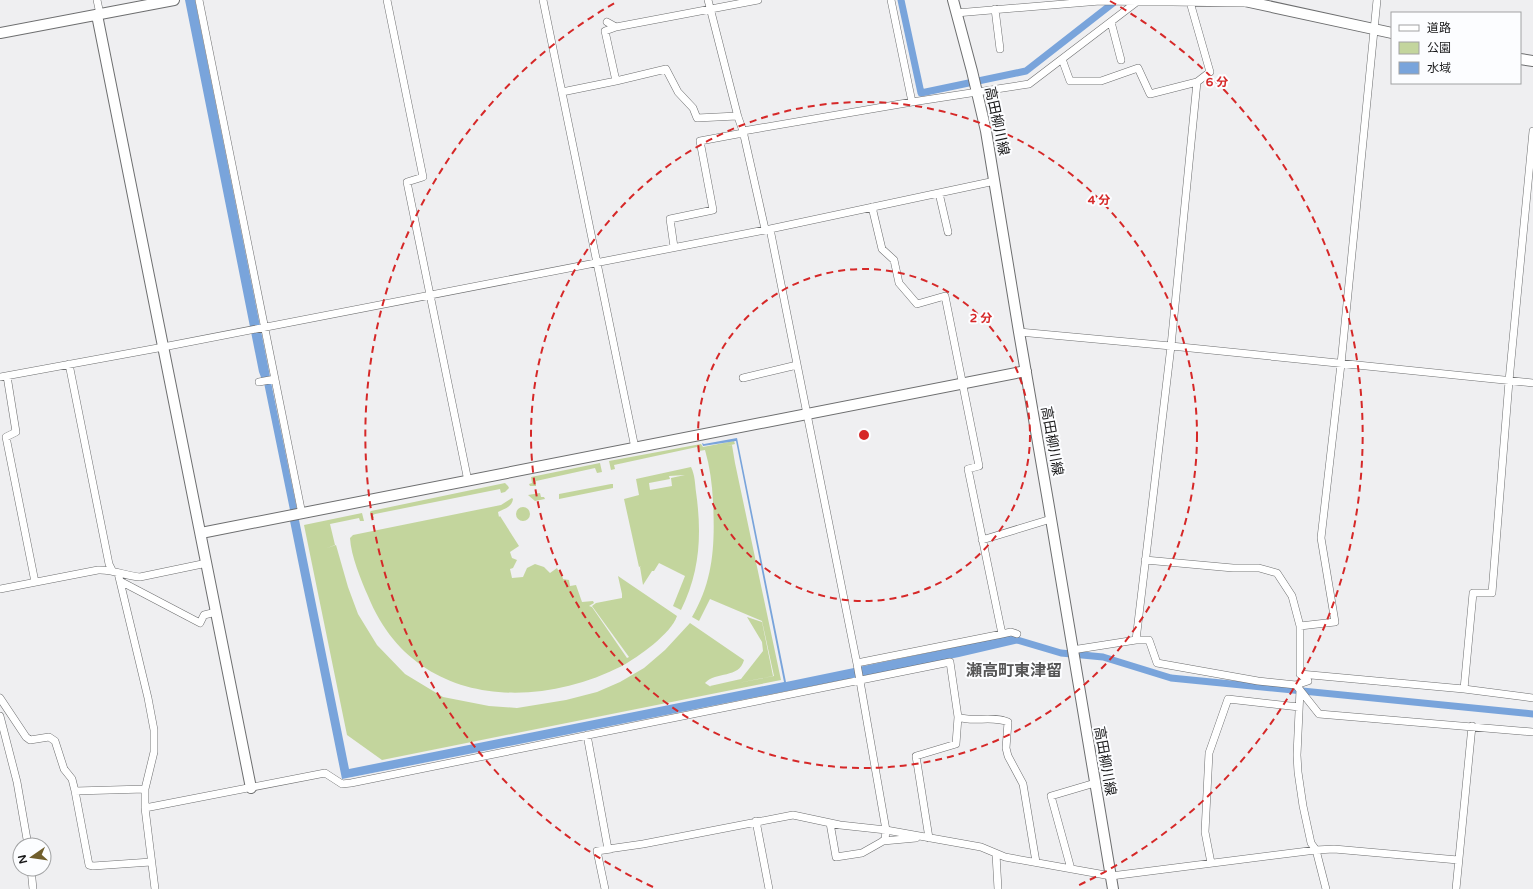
<svg xmlns="http://www.w3.org/2000/svg" width="1533" height="889" viewBox="0 0 1533 889" font-family="'Varela Round','Noto Sans JP',sans-serif">
	<rect width="100%" height="100%" fill="#efeff1"/>
	<path fill="#c3d59d" fill-rule="evenodd" d="M 734,441 L 735,444 L 727,446 L 732,445 L 735,463 L 781,680 L 382,760 L 347,735 L 304,525 L 362,513 L 364,521 L 360,521 L 359,518 L 330,524 L 335,545 L 327,548 L 336,545 L 348,587 L 358,614 L 377,645 L 405,674 L 443,697 L 489,706 L 517,708 L 566,700 L 597,692 L 620,682 L 644,668 L 665,650 L 690,623 L 744,660 C 739,679 716,671 705,683 L 711,687 L 710,686 L 741,679 L 763,651 L 762,642 L 747,617 L 762,622 L 773,676 L 738,683 L 774,676 L 762,621 L 710,599 L 699,621 L 692,617 C 714,580 715,543 713,501 C 712,484 710,467 705,450 L 699,451 L 697,447 L 614,465 L 615,469 L 611,470 L 609,461 L 701,444 L 703,447 Z
		M 600,463 L 602,472 L 597,473 L 595,468 L 536,481 L 536,486 L 530,486 L 529,484 L 532,483 L 531,477 Z
		M 691,467 C 695,475 695,484 696,492 C 702,534 700,572 681,610 L 673,606 L 685,576 L 659,563 L 654,571 L 652,571 L 643,585 L 640,567 L 641,566 L 639,567 L 624,499 L 639,495 L 636,479 ZM 685,475 L 671,478 L 672,486 L 650,490 L 649,483 L 670,479 L 669,476 Z
		M 505,483 L 508,486 L 509,488 L 505,492 L 501,493 L 500,489 L 375,514 L 373,515 L 374,518 L 371,519 L 370,512 L 371,511 Z
		M 611,484 L 613,484 L 613,488 L 559,499 L 559,494 Z
		M 540,493 L 541,497 L 544,497 L 545,499 L 535,501 L 528,495 Z
		M 512,498 L 513,499 C 512,507 504,509 498,512 L 499,517 L 500,516 L 519,546 L 510,552 L 512,558 L 517,560 L 513,568 L 510,569 L 512,578 L 523,577 L 527,568 L 535,564 L 544,567 L 550,573 L 557,568 L 559,572 L 561,571 L 563,579 L 569,580 L 570,586 L 576,585 L 582,602 L 593,601 L 594,603 L 589,606 L 592,607 L 627,658 L 629,657 L 592,606 L 596,603 L 622,598 L 622,594 L 618,576 L 677,616 C 671,634 638,657 622,666 C 529,713 411,703 368,596 C 361,580 351,556 350,538 L 353,535 L 501,505 Z
		M516 514a7 7 0 1 1 14 0a7 7 0 1 1-14 0Z"/>
	<path fill="#79a4db" d="M 185,0 L 195,0 L 269,371 L 270,383 L 264,385 L 259,372 Z
		M 737,438 L 786,682 L 1009,636 L 1020,639 L 1019,643 L 959,657 L 342,779 L 288,511 L 297,510 L 349,769 L 784,682 L 736,441 L 703,446 L 702,443 L 704,444 Z"/>
	<g fill="none" stroke-linecap="round" stroke-linejoin="round">
		<path stroke="#79a4db" stroke-width="7" d="M 901,0 L 921,93 L 1026,71 L 1117,0
			M 266,375 L 295,517
			M 1011,640 L 1014,639 L 1061,653 L 1103,657 L 1171,678 L 1533,714"/>
		<defs>
			<path id="street" d="M 97,0 L 100,14
				M 199,0 L 302,514
				M 387,0 L 423,177 L 407,182 L 468,481
				M 543,0 L 635,448
				M 708,0 L 738,117 L 743,131 L 765,229
				M 891,0 L 912,102
				M 995,9 L 1000,49
				M 956,13 L 1100,1 L 1245,3
				M 607,22 L 616,27 L 758,0
				M 1111,22 L 1121,60
				M 1062,59 L 1070,81 L 1101,81 L 1138,68 L 1150,94 L 1197,82 L 1210,72 L 1190,2
				M 616,81 L 666,69 L 678,92 L 693,108 L 697,118 L 737,116
				M 562,92 L 616,81 L 605,31 L 616,27
				M 743,131 L 912,102 L 1029,84 L 1138,1
				M 939,193 L 948,232
				M 872,207 L 882,249 L 894,260 L 899,283 L 917,304 L 945,296 L 979,466 L 968,469 L 1002,634
				M 770,229 L 857,664 L 886,830 L 885,840 L 862,853 L 836,857 L 830,823
				M 674,247 L 670,219 L 713,210 L 700,141 L 743,133
				M 1019,332 L 1171,346 L 1533,383
				M 69,364 L 109,564 L 112,570
				M 7,376 L 16,432 L 6,437 L 35,582
				M 0,377 L 158,348 L 770,229 L 995,181
				M 743,378 L 797,365
				M 259,382 L 275,379
				M 982,540 L 1051,519
				M 1145,560 L 1233,568 L 1259,568 L 1277,573 L 1292,596 L 1300,626
				M 118,573 L 148,698 L 154,730 L 154,752 L 145,789 L 145,808 L 155,889
				M 120,581 L 200,623 L 204,615 L 216,612
				M 0,589 L 98,570 C 112,569 126,576 140,577 L 207,563
				M 1136,640 L 1171,346 L 1197,82
				M 1072,650 L 1136,640 L 1149,640 L 1157,663 L 1258,681 L 1296,685 L 1308,681 L 1300,674 L 1300,626 L 1335,622 L 1321,538 L 1341,364 L 1377,0
				M 857,663 L 1002,634 L 1011,632 L 1017,634
				M 1300,674 L 1464,689 L 1533,698
				M 1296,685 L 1319,714 L 1533,732
				M 1464,689 L 1473,593 L 1492,593 L 1509,381 L 1533,131
				M 1300,690 L 1297,755 L 1298,772 L 1303,806 L 1311,843 L 1316,850 L 1326,889
				M 0,698 L 26,737 L 30,740 L 49,737 L 55,741 L 64,769 L 72,779 L 75,791 L 145,789
				M 0,716 L 17,782 L 28,845
				M 587,735 L 608,849 L 643,844 L 793,815 L 840,825 L 886,830 L 981,847 L 1005,857 L 1111,876 L 1316,850 L 1334,849 L 1458,860
				M 75,791 L 89,865 L 93,866 L 151,862
				M 145,808 L 325,773 L 342,784 L 351,783 L 950,662 L 958,717 C 974,723 991,715 1008,722 L 1006,748 L 1008,756 L 1023,784 L 1036,862
				M 756,821 L 769,889
				M 929,838 L 916,756 L 956,744 L 958,717
				M 883,841 L 916,838
				M 996,854 L 998,889
				M 1211,863 L 1205,832 L 1209,753 L 1228,699 L 1299,707
				M 31,869 L 33,889
				M 1071,869 L 1051,796 L 1095,783
				M 605,889 L 597,851 L 611,849
				M 1456,889 L 1472,726"/>
			<path id="secondary" d="M 953,0 L 972,71 L 986,131 L 1019,332 L 1048,501 L 1113,889
				M 1240,0 L 1392,33
				M 97,15 L 251,788
				M 0,33 L 174,0
				M 1520,59 L 1533,61
				M 201,533 L 1026,371"/>
		</defs>
		<use href="#street" stroke="#6d6e6f" stroke-width="8"/>
		<use href="#secondary" stroke="#6d6e6f" stroke-width="12"/>
		<use href="#street" stroke="#fff" stroke-width="7"/>
		<use href="#secondary" stroke="#fff" stroke-width="10"/>
	</g>
	<g fill="none" stroke="#d62828" stroke-width="2" stroke-dasharray="7 5">
		<circle cx="864" cy="435" r="166"/>
		<circle cx="864" cy="435" r="333"/>
		<path d="M653 887A499 499 0 0 1 618 1M1110 1A499 499 0 0 1 1075 887"/>
	</g>
	<g text-anchor="middle" dominant-baseline="central" stroke-width="4" stroke-linejoin="round" paint-order="stroke">
		<g font-size="14" fill="#19191a" stroke="#fcfdff">
			<text transform="translate(997 121) rotate(78)">高田柳川線</text>
			<text transform="translate(1052 441) rotate(80)">高田柳川線</text>
			<text transform="translate(1105 761) rotate(80)">高田柳川線</text>
		</g>
		<g font-size="16" font-weight="bold" fill="#555556" stroke="#fcfdff">
			<text x="1014" y="671">瀬高町東津留</text>
		</g>
	</g>
	<circle cx="864" cy="435" r="6" fill="#d62828" stroke="#fcfdff" stroke-width="2"/>
	<g font-size="12" text-anchor="middle" font-weight="bold" fill="#d62828" stroke="#fcfdff" stroke-width="4" stroke-linejoin="round" paint-order="stroke">
		<text x="1217" y="86">6 分</text>
		<text x="1099" y="204">4 分</text>
		<text x="981" y="322">2 分</text>
	</g>
	<rect x="1391" y="12" width="130" height="72" fill="#fcfdff" stroke="#a1a2a3"/>
	<rect x="1399" y="25" width="20" height="6" fill="#ffffff" stroke="#a1a2a3"/>
	<text x="1427" y="32" font-size="12" fill="#19191a">道路</text>
	<rect x="1399" y="42" width="20" height="12" fill="#c3d59d" stroke="#a1a2a3"/>
	<text x="1427" y="52" font-size="12" fill="#19191a">公園</text>
	<rect x="1399" y="62" width="20" height="12" fill="#79a4db" stroke="#a1a2a3"/>
	<text x="1427" y="72" font-size="12" fill="#19191a">水域</text>
	<g transform="translate(32 857) rotate(257)"><circle r="19" fill="#fcfdff" stroke="#a1a2a3"/>
	<path d="M0-3L7 15L0 10L-7 15Z" fill="#705e2c"/>
	<text y="-6" font-size="11" font-weight="bold" text-anchor="middle" fill="#19191a">N</text>
	</g>
</svg>
